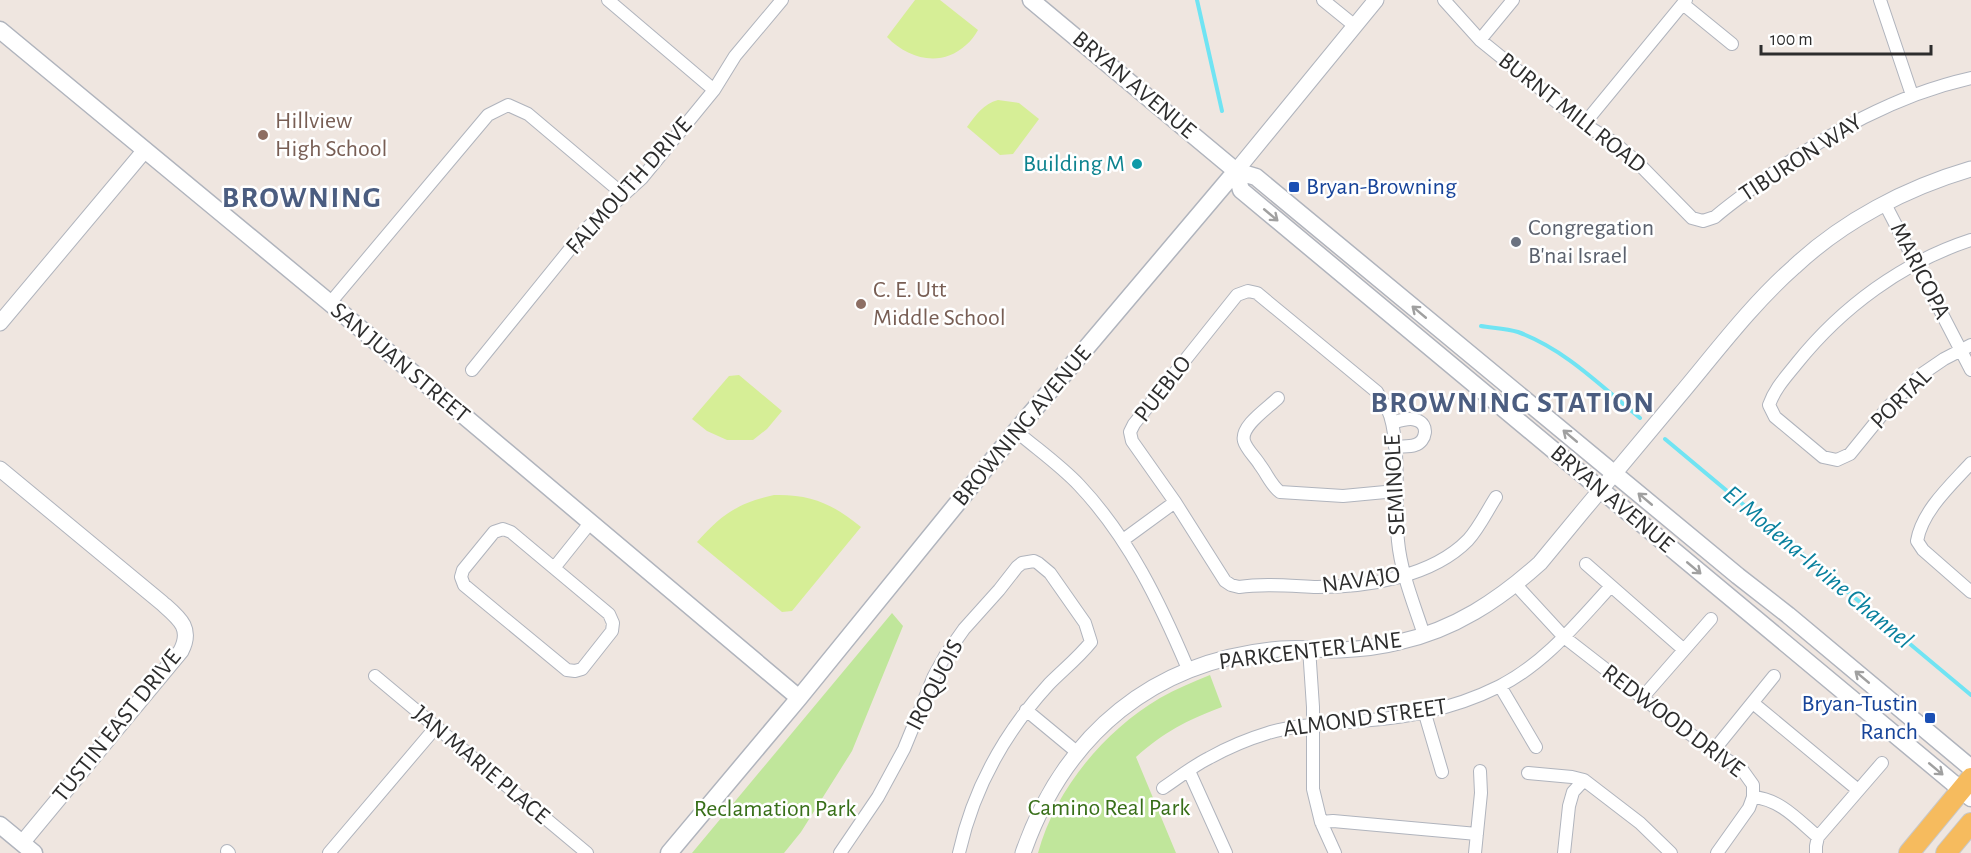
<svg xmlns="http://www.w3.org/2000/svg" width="1971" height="853" viewBox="0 0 1971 853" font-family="'Alegreya Sans',sans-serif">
	<rect width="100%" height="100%" fill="#efe6e0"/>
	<path fill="#c0e69b" d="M 892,613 L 903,626 L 852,751 L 801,832 L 784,853 L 692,853 Z
		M 1210,675 L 1222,707 C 1186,721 1165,731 1136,757 L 1176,853 L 1038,853 C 1055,790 1104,731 1160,698 C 1176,689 1193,682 1210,675 Z"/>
	<path fill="#d6ee96" d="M 915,0 L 940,0 L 978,30 C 975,35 971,41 966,45 C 941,68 908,59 887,37 Z
		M 998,100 L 1019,103 L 1039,119 L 1013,154 L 1000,155 L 967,127 C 976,115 983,104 998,100 Z
		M 739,375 L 782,411 L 767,429 L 753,440 L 727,440 L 707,431 L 692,419 L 729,376 Z
		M 774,495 C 811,494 833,504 861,527 L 792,611 L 782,612 L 697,542 C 722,514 738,503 774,495 Z"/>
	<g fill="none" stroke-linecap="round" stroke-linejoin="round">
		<path stroke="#70e4f3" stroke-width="4" d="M 1197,0 L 1222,111
			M 1481,326 C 1492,328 1506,328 1518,332 C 1565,349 1602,387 1640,418
			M 1665,439 L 1971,695"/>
		<defs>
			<path id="minor" d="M 608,0 L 714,90
				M 1323,0 L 1355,26
				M 1444,0 L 1480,40 L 1584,124 L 1613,142 L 1636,161 L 1692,218 L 1703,221 L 1715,217 C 1731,203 1749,191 1766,178 C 1829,133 1895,95 1971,78
				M 1880,0 L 1912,95
				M 1683,4 L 1732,44
				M 1480,40 L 1513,0
				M 1584,124 L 1686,0
				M 1885,204 L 1971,370
				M 1971,240 C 1903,262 1842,307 1797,363 C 1786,377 1775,388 1769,405 L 1775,417 L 1823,457 L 1837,460 L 1850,454 L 1889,406 L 1922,374 L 1944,359 L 1971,345
				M 330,303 L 488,115 L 508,105 L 528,114 L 624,195
				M 472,370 L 587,228 L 642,178 L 714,90 L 735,56 L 782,0
				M 1278,398 C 1268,408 1240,426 1244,441 C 1246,449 1256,458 1260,465 C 1267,474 1271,485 1280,492 L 1343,496 L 1396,491
				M 1392,423 C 1399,421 1409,417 1416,420 C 1430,424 1426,442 1415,445 C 1409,447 1401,446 1395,447
				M 1016,431 C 1037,449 1060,465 1079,485 C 1129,538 1160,603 1188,669
				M 1971,463 C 1951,485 1922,511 1917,541 L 1923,550 L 1971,592
				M 1123,540 L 1175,502
				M 1586,564 L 1683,649
				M 554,568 L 511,532 L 503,529 L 494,532 L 463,570 L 461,577 L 464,585 L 567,670 L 575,671 L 582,669 L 612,631 L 613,623 L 609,614 L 554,568 L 590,523
				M 1516,585 L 1564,637 L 1680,727 L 1743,771 L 1753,785 L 1753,797 C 1780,799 1798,820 1818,837 L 1816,846 L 1816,853
				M 1424,635 C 1414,604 1401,573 1398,541 C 1394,505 1402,439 1387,408 C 1384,403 1380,398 1377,392 L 1257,293 L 1248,291 L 1237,295 L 1134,424 L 1130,432 L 1132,441 L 1175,502 L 1225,581 L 1231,585 L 1239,587 C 1264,583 1292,586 1317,587 C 1367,587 1432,577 1468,540 C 1479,528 1487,511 1496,497
				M 1309,648 L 1313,707 L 1313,789 L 1321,822 L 1335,853
				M 375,676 L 587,853
				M 1500,686 L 1536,747
				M 1642,698 L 1711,619
				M 1753,703 L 1858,790
				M 1026,710 L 1078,753
				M 1425,714 L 1442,772
				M 1714,750 L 1774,676
				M 1189,771 L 1226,853
				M 1528,773 L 1572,777 L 1584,780 L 1640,823 L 1671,853
				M 1163,788 C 1178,778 1193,766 1209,758 C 1227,748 1248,739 1268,733 C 1293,725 1323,724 1349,722 C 1403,718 1450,711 1500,686 C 1545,663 1577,623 1611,586
				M 1321,822 L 1333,821 L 1477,834
				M 1818,837 L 1882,763
				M 227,851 L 229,853
				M 329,853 L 436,727
				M 840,853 L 878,797 L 904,749 L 934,676 L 945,656 L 964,629 L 999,590 L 1017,567 L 1022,563 L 1034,561 L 1038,563 L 1050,573 L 1085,623 L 1091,642 C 1078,658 1063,670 1049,684 C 1005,732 973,790 959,853
				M 1475,853 L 1481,793 L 1480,771
				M 1564,853 L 1569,806 L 1573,792 L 1584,780
				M 1717,853 L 1749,808 L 1753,797"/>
			<path id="tertiary" d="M 1236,171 L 1376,0
				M 0,323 L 145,150
				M 0,469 L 162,603 C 179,618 193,628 181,651 L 22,843
				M 1023,853 C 1065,733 1154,660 1281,649 C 1301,647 1321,650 1340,650 C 1360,649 1380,647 1399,642 C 1454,630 1499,600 1540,563 C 1586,507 1633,451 1679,396 C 1716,352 1751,305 1794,267 C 1843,221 1906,188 1971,169"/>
			<path id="secondary" d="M 1031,0 L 1236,171 L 1256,177 L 1738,576 L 1788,615 L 1971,768
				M 0,30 L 330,303 L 799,698
				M 1236,171 L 1241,190 L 1971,798
				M 0,825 L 34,853
				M 669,853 L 799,698 L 1016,431 L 1236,171"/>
			<path id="primary" d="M 1909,853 L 1971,778
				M 1946,853 L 1971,823"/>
		</defs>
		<use href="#minor" stroke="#b0b4bd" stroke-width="14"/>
		<use href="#tertiary" stroke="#b0b4bd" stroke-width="17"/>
		<use href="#secondary" stroke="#b0b4bd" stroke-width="19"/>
		<use href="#primary" stroke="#c8c8c8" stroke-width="22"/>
		<use href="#minor" stroke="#fff" stroke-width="12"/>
		<use href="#tertiary" stroke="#fff" stroke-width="15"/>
		<use href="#secondary" stroke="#fff" stroke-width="16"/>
		<use href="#primary" stroke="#f6bb5e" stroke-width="20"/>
	</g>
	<defs><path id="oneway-shaft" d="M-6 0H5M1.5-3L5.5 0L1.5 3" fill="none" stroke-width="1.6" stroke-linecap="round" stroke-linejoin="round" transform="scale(1.5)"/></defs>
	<g stroke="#a0a0a0">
		<use href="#oneway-shaft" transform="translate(1271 215) rotate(40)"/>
		<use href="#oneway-shaft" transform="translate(1419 312) rotate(-140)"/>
		<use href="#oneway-shaft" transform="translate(1570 436) rotate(-140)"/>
		<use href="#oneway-shaft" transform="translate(1645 499) rotate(-140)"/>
		<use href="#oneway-shaft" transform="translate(1694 568) rotate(40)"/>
		<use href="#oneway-shaft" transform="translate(1862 677) rotate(-140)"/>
		<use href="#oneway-shaft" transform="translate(1936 769) rotate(40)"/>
	</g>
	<g fill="#8d6e63" stroke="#fff" stroke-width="2">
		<circle cx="263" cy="135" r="6"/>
		<circle cx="861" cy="304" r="6"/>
	</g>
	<circle fill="#0f9aa8" stroke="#fff" stroke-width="2" cx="1137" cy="164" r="6"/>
	<g fill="#1a4fb4" stroke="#fff" stroke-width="2">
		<rect x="1288" y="181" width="12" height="12" rx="3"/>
		<rect x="1924" y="712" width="12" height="12" rx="3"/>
	</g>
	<circle fill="#6b7280" stroke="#fff" stroke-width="2" cx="1516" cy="242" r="6"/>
	<g text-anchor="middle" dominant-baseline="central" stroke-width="5" stroke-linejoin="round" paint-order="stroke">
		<g font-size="24" fill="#2d2d2d" stroke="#fff">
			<text transform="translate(1134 85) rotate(40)">BRYAN AVENUE</text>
			<text transform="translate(1572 113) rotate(38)">BURNT MILL ROAD</text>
			<text transform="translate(1801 158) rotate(-33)">TIBURON WAY</text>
			<text transform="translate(629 186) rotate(-48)">FALMOUTH DRIVE</text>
			<text transform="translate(1920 271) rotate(63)">MARICOPA</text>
			<text transform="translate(400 363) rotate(40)">SAN JUAN STREET</text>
			<text transform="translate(1163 389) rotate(-52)">PUEBLO</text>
			<text transform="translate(1901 399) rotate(-45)">PORTAL</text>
			<text transform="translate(1022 426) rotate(-50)">BROWNING AVENUE</text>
			<text transform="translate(1395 485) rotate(-93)">SEMINOLE</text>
			<text transform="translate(1612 499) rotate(40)">BRYAN AVENUE</text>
			<text transform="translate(1361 580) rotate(-8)">NAVAJO</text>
			<text transform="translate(1310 651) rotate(-7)">PARKCENTER LANE</text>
			<text transform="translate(935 685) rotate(-63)">IROQUOIS</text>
			<text transform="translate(1365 718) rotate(-8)">ALMOND STREET</text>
			<text transform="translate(1673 721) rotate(37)">REDWOOD DRIVE</text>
			<text transform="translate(117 726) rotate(-51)">TUSTIN EAST DRIVE</text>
			<text transform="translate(481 765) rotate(40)">JAN MARIE PLACE</text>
		</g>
		<g font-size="24" fill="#785e54" stroke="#fff" text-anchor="start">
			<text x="275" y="121">Hillview<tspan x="275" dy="28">High School</tspan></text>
			<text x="873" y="290">C. E. Utt<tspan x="873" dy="28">Middle School</tspan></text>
		</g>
		<g font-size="24" fill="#0d838f" stroke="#fff" text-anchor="end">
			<text x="1125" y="164">Building M</text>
		</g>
		<g font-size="24" fill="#164399" stroke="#fff" text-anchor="start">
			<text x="1306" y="187">Bryan-Browning</text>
			<text x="1918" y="704" text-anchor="end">Bryan-Tustin<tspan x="1918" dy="28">Ranch</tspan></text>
		</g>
		<g font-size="24" fill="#5b616d" stroke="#fff" text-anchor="start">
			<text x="1528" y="228">Congregation<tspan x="1528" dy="28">B'nai Israel</tspan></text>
		</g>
		<g font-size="24" fill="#386f19" stroke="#fff">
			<text x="1109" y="808">Camino Real Park</text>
			<text x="775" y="809">Reclamation Park</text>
		</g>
		<g font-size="26" font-style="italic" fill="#09819e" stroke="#fff">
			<text transform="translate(1818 567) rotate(40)">El Modena-Irvine Channel</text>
		</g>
		<g font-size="30" font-weight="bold" letter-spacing="1.5" fill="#4b5d80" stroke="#fff">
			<text x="302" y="198">BROWNING</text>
			<text x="1513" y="403">BROWNING STATION</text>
		</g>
	</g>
	<path d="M1761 45v9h170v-9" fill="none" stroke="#2d2d2d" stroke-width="3"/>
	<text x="1770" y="45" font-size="18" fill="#2d2d2d" stroke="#ffffff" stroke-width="4.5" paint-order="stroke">100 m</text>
</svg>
